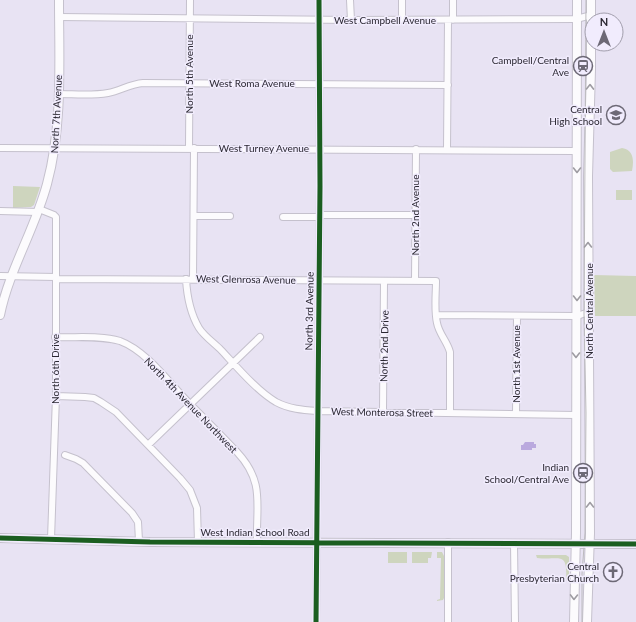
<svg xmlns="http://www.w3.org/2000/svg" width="636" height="622" viewBox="0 0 636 622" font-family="Lato,sans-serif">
	<rect width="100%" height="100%" fill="#e8e3f3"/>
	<path fill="#ced5be" d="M 622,148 C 634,150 634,161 632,171 L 613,172 L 610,169 L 610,152 Z
		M 13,186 L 40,187 L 34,205 L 31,207 L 13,208 Z
		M 616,190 L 632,190 L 632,200 L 616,200 Z
		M 594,275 L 636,276 L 636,316 L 595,316 Z
		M 388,552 L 407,552 L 407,563 L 388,563 Z
		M 412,552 L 432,552 L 431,558 L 428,558 L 428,563 L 412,563 Z
		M 437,552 L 442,552 L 444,556 L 444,598 L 443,600 L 437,601 L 437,600 L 440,599 L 441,558 L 437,558 Z
		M 536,555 L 566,555 L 569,557 L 569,582 L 566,580 C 568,550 559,561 537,558 Z"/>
	<path fill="#baa9de" d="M 525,442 L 534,442 L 534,444 L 536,444 L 536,448 L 532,448 L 532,450 L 521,450 L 521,445 L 523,445 Z"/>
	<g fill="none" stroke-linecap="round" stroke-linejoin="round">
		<defs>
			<path id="minor" d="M 350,0 L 351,20
				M 402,0 L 402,20
				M 453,0 L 453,20
				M 59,17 L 351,20 L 576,19 L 592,15
				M 58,94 C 74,94 91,96 108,93 C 120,91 130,84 143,83 L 448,85
				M 0,148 L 577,151
				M 189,148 L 190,0
				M 447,150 L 448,20
				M 39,209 L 54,215 L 56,217 L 56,396 L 51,539
				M 0,211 L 38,212
				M 320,215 L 416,215
				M 194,216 L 230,216
				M 283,217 L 319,217
				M 0,276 L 56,277
				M 56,279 L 436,281 C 436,294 434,310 437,323 C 439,334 447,341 450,352 L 450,412
				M 186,279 C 187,296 190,313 199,328 C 204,336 214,343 221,350 C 236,366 257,391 276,402 C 289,409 303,410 317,411 L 576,415
				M 193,279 L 194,148
				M 415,281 L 416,149
				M 436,315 L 577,316 L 589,312
				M 55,337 C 76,338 99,335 120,341 C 147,351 170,384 190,404 C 206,420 222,436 237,452 C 265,482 256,504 257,542
				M 56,396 L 85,397 L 94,398 L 101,402 L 116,412 L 180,478 L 190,490 L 197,508 L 198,542
				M 383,411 L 384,281
				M 516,413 L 517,316
				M 148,445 L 260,337
				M 65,455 L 76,459 L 83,463 L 132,513 L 138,522 L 139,541
				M 448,542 L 448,622
				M 514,543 L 515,622
				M 316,622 L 320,186 L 319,0"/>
			<path id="major" d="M 0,315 C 9,270 35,229 47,184 C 63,125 59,61 59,0
				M 0,538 L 150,542 L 636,544
				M 574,622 L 576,533 L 577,0
				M 587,622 L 590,533 L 588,176 L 591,69 L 591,0"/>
		</defs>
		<use href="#minor" stroke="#c5c1cd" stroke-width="8"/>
		<use href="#major" stroke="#c5c1cd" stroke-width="10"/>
		<use href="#minor" stroke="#fcfbfd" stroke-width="6"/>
		<use href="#major" stroke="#fcfbfd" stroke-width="8"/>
		<path stroke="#bcbbbe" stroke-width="1" d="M 582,622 L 582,574 L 585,533 L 586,413 L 584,314 L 586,0"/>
		<defs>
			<path id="cycleway" d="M 0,538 L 150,542 L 636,544
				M 316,622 L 320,186 L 319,0"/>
		</defs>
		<use href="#cycleway" stroke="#f1ecfd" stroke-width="8"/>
		<use href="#cycleway" stroke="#1b5e20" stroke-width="5"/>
	</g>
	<defs><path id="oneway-chevron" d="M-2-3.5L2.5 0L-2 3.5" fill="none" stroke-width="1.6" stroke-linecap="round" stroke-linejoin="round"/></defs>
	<g stroke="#9e9ca2">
		<use href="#oneway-chevron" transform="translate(590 87) rotate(-89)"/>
		<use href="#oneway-chevron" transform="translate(577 170) rotate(90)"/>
		<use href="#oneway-chevron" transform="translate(588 245) rotate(-90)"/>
		<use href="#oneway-chevron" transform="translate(577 298) rotate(90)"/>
		<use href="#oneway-chevron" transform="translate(576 355) rotate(90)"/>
		<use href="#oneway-chevron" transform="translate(590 505) rotate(-90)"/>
		<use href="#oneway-chevron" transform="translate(574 597) rotate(91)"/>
	</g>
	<defs>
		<symbol id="station-ring" viewBox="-11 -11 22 22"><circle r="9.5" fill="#f1ecfd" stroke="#6d6976" stroke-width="1.5"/><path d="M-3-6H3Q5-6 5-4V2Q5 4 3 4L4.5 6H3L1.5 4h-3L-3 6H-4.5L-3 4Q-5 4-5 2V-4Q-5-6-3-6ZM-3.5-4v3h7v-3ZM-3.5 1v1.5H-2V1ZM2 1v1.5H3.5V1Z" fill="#6d6976"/></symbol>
		<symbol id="school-ring" viewBox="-11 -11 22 22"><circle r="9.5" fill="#f1ecfd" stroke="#6d6976" stroke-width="1.5"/><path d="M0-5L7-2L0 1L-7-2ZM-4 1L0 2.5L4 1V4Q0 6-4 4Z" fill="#6d6976"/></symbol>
		<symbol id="church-ring" viewBox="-11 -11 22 22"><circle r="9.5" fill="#f1ecfd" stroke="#6d6976" stroke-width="1.5"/><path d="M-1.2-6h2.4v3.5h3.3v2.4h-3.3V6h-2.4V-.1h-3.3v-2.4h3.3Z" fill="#6d6976"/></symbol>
	</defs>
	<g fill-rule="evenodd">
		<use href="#station-ring" x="572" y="55" width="22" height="22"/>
		<use href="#school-ring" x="605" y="104" width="22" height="22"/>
		<use href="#station-ring" x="572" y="462" width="22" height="22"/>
		<use href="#church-ring" x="602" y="561" width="22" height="22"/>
	</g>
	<g text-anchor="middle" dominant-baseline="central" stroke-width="3" stroke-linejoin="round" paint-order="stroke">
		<g font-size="10" fill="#2b2832" stroke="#f1ecfd">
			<text x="385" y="20">West Campbell Avenue</text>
			<text transform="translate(189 74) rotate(-90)">North 5th Avenue</text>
			<text x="252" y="83">West Roma Avenue</text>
			<text transform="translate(56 114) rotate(-87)">North 7th Avenue</text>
			<text x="264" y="148">West Turney Avenue</text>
			<text transform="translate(415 215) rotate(-90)">North 2nd Avenue</text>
			<text transform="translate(246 279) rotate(1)">West Glenrosa Avenue</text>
			<text transform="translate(309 311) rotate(-89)">North 3rd Avenue</text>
			<text transform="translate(589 311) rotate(-90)">North Central Avenue</text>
			<text transform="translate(384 346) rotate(-89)">North 2nd Drive</text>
			<text transform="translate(516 364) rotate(-90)">North 1st Avenue</text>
			<text transform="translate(55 369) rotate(-90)">North 6th Drive</text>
			<text transform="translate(191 405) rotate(46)">North 4th Avenue Northwest</text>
			<text transform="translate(382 412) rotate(1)">West Monterosa Street</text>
			<text x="255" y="532">West Indian School Road</text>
		</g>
		<g font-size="10" fill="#2b2832" stroke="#f1ecfd" text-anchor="end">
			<text x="569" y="60">Campbell/Central<tspan x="569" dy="12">Ave</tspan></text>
			<text x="602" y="109">Central<tspan x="602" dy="12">High School</tspan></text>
			<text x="569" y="467">Indian<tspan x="569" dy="12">School/Central Ave</tspan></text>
			<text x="599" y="566">Central<tspan x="599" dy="12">Presbyterian Church</tspan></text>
		</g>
	</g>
	<g transform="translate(604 32)"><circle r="19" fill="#f1ecfd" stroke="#a29eac"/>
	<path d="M0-3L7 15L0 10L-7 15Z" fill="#6d6976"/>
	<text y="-6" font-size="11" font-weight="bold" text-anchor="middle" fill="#2b2832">N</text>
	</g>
</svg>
